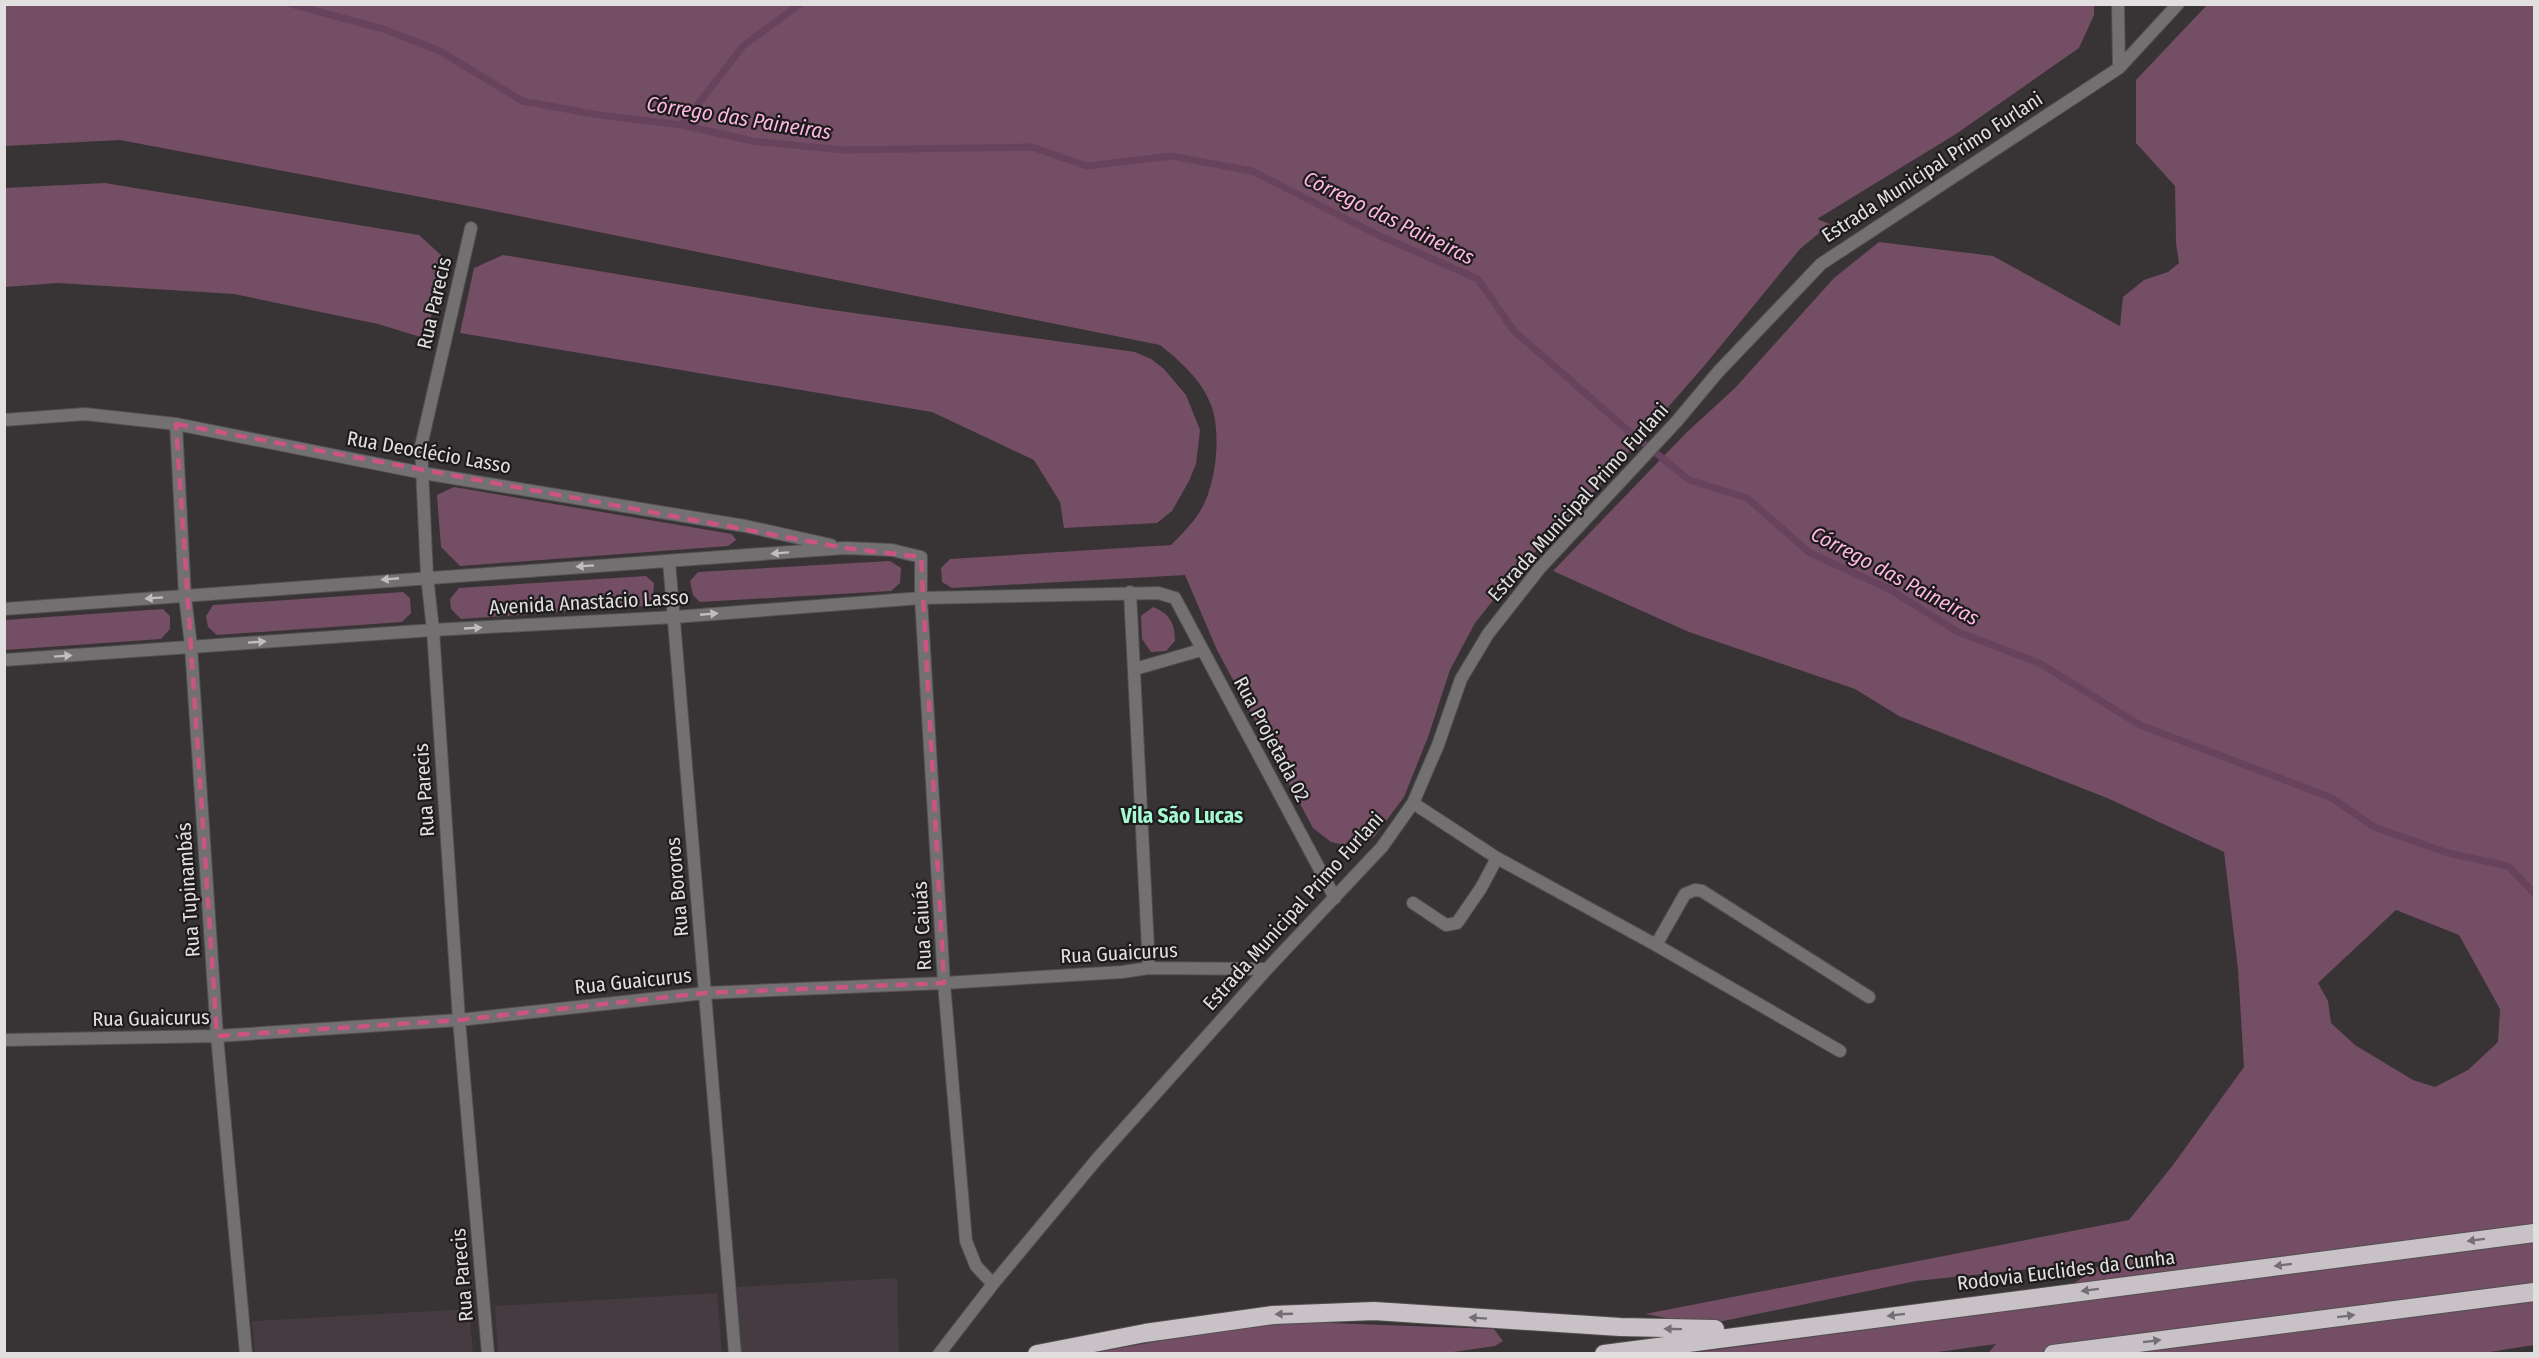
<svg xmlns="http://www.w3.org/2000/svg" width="2539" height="1358" viewBox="0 0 2539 1358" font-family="'Fira Sans Condensed',sans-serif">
	<rect width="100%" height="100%" fill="#383335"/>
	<path fill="#453b41" d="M 897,1278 L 899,1353 L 741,1353 L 737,1287 Z
		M 717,1293 L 722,1353 L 498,1353 L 495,1306 Z
		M 469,1309 L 473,1353 L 255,1353 L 252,1321 Z"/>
	<path fill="#744e65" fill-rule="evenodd" d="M 5,4 L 2094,4 L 2094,15 L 2079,48 L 1956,134 L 1817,219 L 1830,224 L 1800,249 L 1705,365 L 1620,462 L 1579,509 L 1518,569 L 1475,623 L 1450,670 L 1428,737 L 1404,797 L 1374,837 L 1353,847 L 1331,842 L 1313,828 L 1217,650 L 1185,575 L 952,588 L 942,582 L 941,568 L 950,559 L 1171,545 C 1181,535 1191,525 1199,513 C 1216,488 1222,433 1211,405 C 1202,380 1180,361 1160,345 L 479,208 L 120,140 L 5,146 Z
		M 2207,5 L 2534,5 L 2534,1345 L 2477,1354 L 1988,1353 L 1996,1344 L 1923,1354 L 1692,1353 L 2042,1306 L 2106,1261 L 1916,1281 L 1704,1325 L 1645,1314 L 2129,1220 L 2173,1165 L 2244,1067 L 2238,969 L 2224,852 L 2107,798 L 1899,716 L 1855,689 L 1689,632 L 1553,571 L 1686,433 L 1735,388 L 1834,278 L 1879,242 L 1993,256 L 2120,326 L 2123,297 L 2144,280 L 2168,272 L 2179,263 L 2176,243 L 2175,186 L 2136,143 L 2136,80 ZM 2396,910 L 2459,935 L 2500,1009 L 2498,1042 L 2468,1070 L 2435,1087 L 2413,1080 L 2355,1045 L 2331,1023 L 2328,1001 L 2318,983 Z
		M 105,183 L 419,235 L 442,256 L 427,339 L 378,324 L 234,294 L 58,283 L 5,287 L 5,188 Z
		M 503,255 L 825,309 L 1135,352 L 1151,359 L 1164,369 L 1186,395 L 1200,430 L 1196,464 L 1189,481 L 1172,511 L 1157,523 L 1064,528 L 1060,502 L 1034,460 L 932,412 L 460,333 L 474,268 Z
		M 454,487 L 732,534 L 736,540 L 728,546 L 460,566 L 441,547 L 437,495 Z
		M 890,561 L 901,568 L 900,583 L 891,591 L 700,602 L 693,595 L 690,581 L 698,572 Z
		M 646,576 L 654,583 L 653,598 L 644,606 L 461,619 L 451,609 L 450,599 L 459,588 Z
		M 403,592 L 410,598 L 411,613 L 402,622 L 217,635 L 208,627 L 206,616 L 213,605 Z
		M 1153,607 C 1170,614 1175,623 1175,641 L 1166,651 L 1151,652 L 1142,639 L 1141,616 Z
		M 163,609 L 170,616 L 170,629 L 161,639 L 5,650 L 5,620 Z
		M 1275,1321 L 1494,1329 L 1503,1341 L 1495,1346 L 1439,1354 L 1085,1354 Z"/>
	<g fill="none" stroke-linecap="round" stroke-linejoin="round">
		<path stroke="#68435d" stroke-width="7" d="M 291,4 L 383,29 L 440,51 L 522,101 L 599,115 L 682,125 L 752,141 L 843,150 L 1032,147 L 1087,166 L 1171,156 L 1252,171 L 1378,235 L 1478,279 L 1514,331 L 1624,427 L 1689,480 L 1747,498 L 1810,553 L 1889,589 L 1958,632 L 2039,663 L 2140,725 L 2332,798 L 2374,827 L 2448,853 L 2508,866 L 2534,893
			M 682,125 L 743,46 L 800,4"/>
		<defs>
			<path id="minor" d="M 2118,4 L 2119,68
				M 471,228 L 421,446 L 427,576 L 433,630 L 459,1020 L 488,1354
				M 4,420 L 85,414 L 176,424 L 423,473 L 745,526 L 831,545
				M 176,424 L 185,596 L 191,646 L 217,1036 L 246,1354
				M 669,561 L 735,1354
				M 1130,592 L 1149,968
				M 4,609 L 845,548 L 892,550 L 921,557 L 921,598 L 944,983 L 966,1241 L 976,1266 L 993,1284
				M 4,660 L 433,630 L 675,617 L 921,598 L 1158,593 L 1175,598 L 1335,898
				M 1135,669 L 1201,650
				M 1413,803 L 1497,858 L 1656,945 L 1840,1051
				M 1413,903 L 1446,925 L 1457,923 L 1481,888 L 1497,858
				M 1656,945 L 1685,894 L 1695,890 L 1702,891 L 1869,997
				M 4,1040 L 217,1036 L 459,1020 L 705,993 L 944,983 L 1122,972 L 1149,968 L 1267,969
				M 939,1354 L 993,1284 L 1097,1159 L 1267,969 L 1382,847 L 1413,803 L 1438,745 L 1461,679 L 1488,634 L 1540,568 L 1677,421 L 1718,372 L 1821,264 L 2119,68 L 2178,4"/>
			<path id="motorway" d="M 1037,1354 L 1145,1333 L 1273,1315 L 1374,1311 L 1620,1327 L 1715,1329
				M 1604,1354 L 2534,1233
				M 2053,1354 L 2534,1292"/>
		</defs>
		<use href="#minor" stroke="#534f51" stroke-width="14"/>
		<use href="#motorway" stroke="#534f51" stroke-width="20"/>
		<use href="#minor" stroke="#737072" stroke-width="12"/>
		<use href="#motorway" stroke="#c8c2c6" stroke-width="18"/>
	</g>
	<defs><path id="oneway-solid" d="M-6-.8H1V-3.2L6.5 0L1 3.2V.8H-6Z" transform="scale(1.5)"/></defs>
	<g fill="#c1bec0">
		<use href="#oneway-solid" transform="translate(780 553) rotate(176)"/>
		<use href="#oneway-solid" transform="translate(585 566) rotate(176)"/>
		<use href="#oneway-solid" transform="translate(390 579) rotate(175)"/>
		<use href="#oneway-solid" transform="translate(154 598) rotate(176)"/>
		<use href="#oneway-solid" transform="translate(709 614) rotate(-5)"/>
		<use href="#oneway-solid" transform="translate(473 628) rotate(-3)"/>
		<use href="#oneway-solid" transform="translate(257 642) rotate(-4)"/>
		<use href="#oneway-solid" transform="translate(63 656) rotate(-4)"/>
	</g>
	<g fill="#726e71">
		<use href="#oneway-solid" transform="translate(2476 1240) rotate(173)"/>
		<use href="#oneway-solid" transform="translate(2283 1265) rotate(173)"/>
		<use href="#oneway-solid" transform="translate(2090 1290) rotate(173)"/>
		<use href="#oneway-solid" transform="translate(1284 1314) rotate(178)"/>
		<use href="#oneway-solid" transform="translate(1896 1315) rotate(173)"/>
		<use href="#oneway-solid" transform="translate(2346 1316) rotate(-7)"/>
		<use href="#oneway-solid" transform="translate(1478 1318) rotate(-176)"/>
		<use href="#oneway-solid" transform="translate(1673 1329) rotate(-179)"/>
		<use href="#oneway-solid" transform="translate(2152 1341) rotate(-7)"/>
	</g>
	<path fill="none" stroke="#cc5483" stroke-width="4.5" stroke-dasharray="12 8" stroke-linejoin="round" d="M 176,424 L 845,548 L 921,557 L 944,983 L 705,993 L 459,1020 L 217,1036 Z"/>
	<g text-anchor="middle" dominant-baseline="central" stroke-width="4.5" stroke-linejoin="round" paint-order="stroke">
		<g font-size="20" fill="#e2dfe1" stroke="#1d1b1c">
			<text transform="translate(1932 167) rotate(-33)">Estrada Municipal Primo Furlani</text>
			<text transform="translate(434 303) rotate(-77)">Rua Parecis</text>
			<text transform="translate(429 452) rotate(10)">Rua Deoclécio Lasso</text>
			<text transform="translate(1578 502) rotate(-48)">Estrada Municipal Primo Furlani</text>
			<text transform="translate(589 602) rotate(-3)">Avenida Anastácio Lasso</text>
			<text transform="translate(1272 739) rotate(62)">Rua Projetada 02</text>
			<text transform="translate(424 790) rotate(-94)">Rua Parecis</text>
			<text transform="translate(677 887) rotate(-95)">Rua Bororos</text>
			<text transform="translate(188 890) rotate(-94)">Rua Tupinambás</text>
			<text transform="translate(1293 911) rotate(-48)">Estrada Municipal Primo Furlani</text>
			<text transform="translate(922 926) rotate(-93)">Rua Caiuás</text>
			<text transform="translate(1119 953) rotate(-3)">Rua Guaicurus</text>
			<text transform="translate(633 981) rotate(-6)">Rua Guaicurus</text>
			<text transform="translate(151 1018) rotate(-1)">Rua Guaicurus</text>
			<text transform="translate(2066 1270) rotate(-7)">Rodovia Euclides da Cunha</text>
			<text transform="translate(462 1275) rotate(-95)">Rua Parecis</text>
		</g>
		<g font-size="21" font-style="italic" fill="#feb6e2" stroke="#1d1b1c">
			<text transform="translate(739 118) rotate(9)">Córrego das Paineiras</text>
			<text transform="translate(1389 218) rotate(26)">Córrego das Paineiras</text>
			<text transform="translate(1895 576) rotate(28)">Córrego das Paineiras</text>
		</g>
		<g font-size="21" font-weight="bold" fill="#a5fad1" stroke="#1d1b1c">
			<text x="1182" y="816">Vila São Lucas</text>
		</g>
	</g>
	<rect width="2539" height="1358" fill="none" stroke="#e2dfe1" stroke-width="12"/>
</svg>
